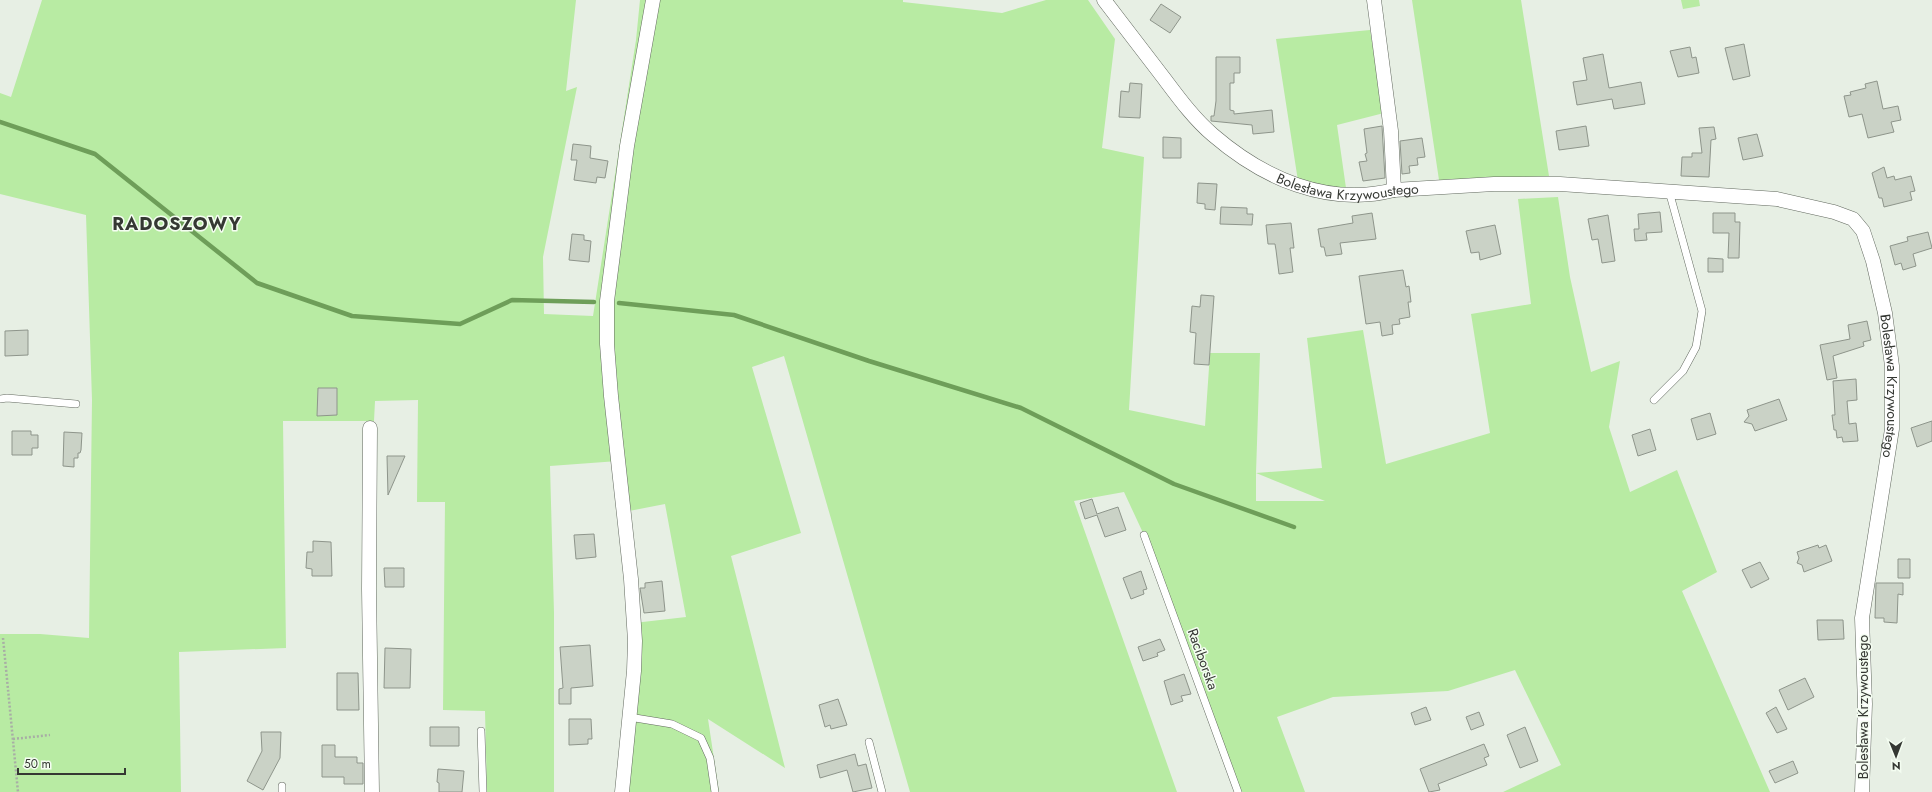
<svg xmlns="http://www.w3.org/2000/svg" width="1932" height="792" viewBox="0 0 1932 792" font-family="Jost,sans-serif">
	<rect width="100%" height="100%" fill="#e7efe4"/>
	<path fill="#b8eba3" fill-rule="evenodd" d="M 42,0 L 576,0 L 566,91 L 577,87 L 543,257 L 544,314 L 593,316 L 636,40 L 640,0 L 903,0 L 903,2 L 1002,13 L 1046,0 L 1088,0 L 1115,39 L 1102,148 L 1144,157 L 1129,410 L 1205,426 L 1210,353 L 1260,353 L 1256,473 L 1322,468 L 1307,338 L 1363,330 L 1386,464 L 1490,433 L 1471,314 L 1531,304 L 1518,199 L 1558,197 L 1570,277 L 1591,372 L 1620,361 L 1609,427 L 1630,492 L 1677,470 L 1717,572 L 1682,591 L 1770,792 L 1503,792 L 1561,765 L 1515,670 L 1448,691 L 1333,697 L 1277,717 L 1305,792 L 1238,792 L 1144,535 L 1124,492 L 1074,501 L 1177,792 L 910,792 L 784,356 L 752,367 L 801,533 L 731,556 L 785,768 L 708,719 L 719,792 L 622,792 L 634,623 L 686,617 L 665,504 L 624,512 L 618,461 L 550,466 L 554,613 L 554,792 L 487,792 L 485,711 L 443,710 L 445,502 L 417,502 L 418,400 L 375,401 L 374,421 L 283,421 L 286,648 L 179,652 L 181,792 L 0,792 L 0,634 L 40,634 L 89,638 L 92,400 L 86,215 L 0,194 L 0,93 L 11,97 ZM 1256,473 L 1325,501 L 1256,501 Z
		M 1412,0 L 1521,0 L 1549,176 L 1439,180 Z
		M 1681,0 L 1699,0 L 1700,6 L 1683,9 Z
		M 1370,30 L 1384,113 L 1337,125 L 1346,188 L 1318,187 L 1298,181 L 1276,39 Z"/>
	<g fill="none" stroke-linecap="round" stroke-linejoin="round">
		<path stroke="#6e9e59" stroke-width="4.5" d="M 0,122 L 95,154 L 257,283 L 352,316 L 460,324 L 512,300 L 594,302
			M 619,303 L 734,315 L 869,361 L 1021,408 L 1174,484 L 1294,527"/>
	</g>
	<path fill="#cad2c6" stroke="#8e958b" d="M 1161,4 L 1181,17 L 1170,33 L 1150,20 Z
		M 1744,44 L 1750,76 L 1733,80 L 1725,48 Z
		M 1690,47 L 1692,58 L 1696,57 L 1699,73 L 1678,77 L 1670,51 Z
		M 1603,54 L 1609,88 L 1641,82 L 1645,104 L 1614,109 L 1612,99 L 1577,105 L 1573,82 L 1587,80 L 1583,58 Z
		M 1216,57 L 1240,57 L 1240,73 L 1234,73 L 1234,83 L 1230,83 L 1230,110 L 1234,111 L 1234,114 L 1272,110 L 1274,132 L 1253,134 L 1252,125 L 1211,121 L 1211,116 L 1214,116 L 1216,101 Z
		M 1877,81 L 1883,109 L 1898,106 L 1901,120 L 1891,122 L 1894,132 L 1868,138 L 1862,114 L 1849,117 L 1844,96 L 1851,95 L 1850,92 L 1866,88 L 1865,84 Z
		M 1130,83 L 1142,84 L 1140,118 L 1119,117 L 1121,91 L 1129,92 Z
		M 1382,126 L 1385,178 L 1363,181 L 1359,162 L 1367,161 L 1365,154 L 1367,153 L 1364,129 Z
		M 1586,126 L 1589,146 L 1559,150 L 1556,131 Z
		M 1714,127 L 1716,139 L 1711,140 L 1709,177 L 1681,176 L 1682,157 L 1692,157 L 1692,153 L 1702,153 L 1699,128 Z
		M 1757,134 L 1763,156 L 1743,160 L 1738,138 Z
		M 1163,137 L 1181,138 L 1181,158 L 1163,158 Z
		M 1422,138 L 1425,157 L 1417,158 L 1418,165 L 1409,166 L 1410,173 L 1402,174 L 1400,141 Z
		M 573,144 L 591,146 L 590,158 L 608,161 L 605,178 L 597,177 L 596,183 L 574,180 L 577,160 L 571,160 Z
		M 1884,167 L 1887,178 L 1894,176 L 1895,180 L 1911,176 L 1915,191 L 1910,192 L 1912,200 L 1884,207 L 1882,198 L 1879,198 L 1872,173 Z
		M 1198,183 L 1217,184 L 1215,210 L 1205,209 L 1205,204 L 1197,203 Z
		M 1221,207 L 1247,208 L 1247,214 L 1253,214 L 1252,225 L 1220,224 Z
		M 1660,212 L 1662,232 L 1646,233 L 1647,240 L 1635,241 L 1634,229 L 1639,229 L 1638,214 Z
		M 1372,213 L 1376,239 L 1340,243 L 1342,254 L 1326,256 L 1324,247 L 1321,247 L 1318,229 L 1353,223 L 1352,216 Z
		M 1713,213 L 1735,213 L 1735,222 L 1740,222 L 1739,258 L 1728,258 L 1729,233 L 1713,233 Z
		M 1608,215 L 1615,261 L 1602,263 L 1598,239 L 1592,240 L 1588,219 Z
		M 1291,223 L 1294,248 L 1290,248 L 1293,272 L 1279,274 L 1276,250 L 1275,244 L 1268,244 L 1266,225 Z
		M 1495,225 L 1501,254 L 1480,260 L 1479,252 L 1471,253 L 1466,231 Z
		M 1928,232 L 1932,248 L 1913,254 L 1916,266 L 1903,270 L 1901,263 L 1895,265 L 1890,246 L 1908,241 L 1907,237 Z
		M 572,234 L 584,235 L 584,240 L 591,241 L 589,262 L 569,260 Z
		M 1708,258 L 1723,259 L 1723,272 L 1708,272 Z
		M 1403,270 L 1406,287 L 1409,286 L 1411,302 L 1408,302 L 1410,317 L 1399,319 L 1400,324 L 1392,325 L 1393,334 L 1382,336 L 1380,322 L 1366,324 L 1359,276 Z
		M 1201,295 L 1214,296 L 1209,365 L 1194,364 L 1196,333 L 1190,332 L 1192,306 L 1200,307 Z
		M 1867,321 L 1871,340 L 1863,342 L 1864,346 L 1833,356 L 1837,378 L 1827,380 L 1820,345 L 1850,339 L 1848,325 Z
		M 28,330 L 28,355 L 5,356 L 5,331 Z
		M 1856,379 L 1857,400 L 1847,401 L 1849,424 L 1856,423 L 1858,441 L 1843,442 L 1842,437 L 1837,438 L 1836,430 L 1834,430 L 1832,415 L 1835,415 L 1833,381 Z
		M 318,388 L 337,388 L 337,415 L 317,416 Z
		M 1779,399 L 1787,420 L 1755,431 L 1752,424 L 1744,422 L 1749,416 L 1747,410 Z
		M 1710,413 L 1716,434 L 1697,440 L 1691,419 Z
		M 1932,421 L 1932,441 L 1917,447 L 1911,428 Z
		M 1650,429 L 1656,450 L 1638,456 L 1632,435 Z
		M 12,431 L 31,431 L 31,435 L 38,435 L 38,448 L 32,448 L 32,455 L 12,455 Z
		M 64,432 L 82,433 L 81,450 L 80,453 L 78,453 L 78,458 L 74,458 L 74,467 L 63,466 Z
		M 387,456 L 405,456 L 388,495 Z
		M 1092,499 L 1097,514 L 1118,507 L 1126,530 L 1105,537 L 1097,515 L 1085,519 L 1080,503 Z
		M 594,534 L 596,557 L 576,559 L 574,535 Z
		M 313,541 L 331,542 L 332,576 L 312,576 L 312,569 L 306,568 L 307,552 L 313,552 Z
		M 1818,545 L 1819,548 L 1826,545 L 1832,561 L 1804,572 L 1802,565 L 1797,563 L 1799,558 L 1797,552 Z
		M 1898,559 L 1910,559 L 1910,578 L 1898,578 Z
		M 1760,562 L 1769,579 L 1751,588 L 1742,570 Z
		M 384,568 L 404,568 L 404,587 L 385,587 Z
		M 1141,571 L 1147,589 L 1143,590 L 1144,594 L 1131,599 L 1123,578 Z
		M 662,581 L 665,611 L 644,613 L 640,588 L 645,588 L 645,583 Z
		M 1876,583 L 1903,583 L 1903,595 L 1898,594 L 1897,623 L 1884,622 L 1884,618 L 1875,618 Z
		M 1817,620 L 1843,620 L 1844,639 L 1818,640 Z
		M 1160,639 L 1165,650 L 1157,653 L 1158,656 L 1143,661 L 1138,647 Z
		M 590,645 L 593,686 L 571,688 L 571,704 L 559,704 L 559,689 L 563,688 L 560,647 Z
		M 385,648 L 411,649 L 410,688 L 384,688 Z
		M 337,673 L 358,673 L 359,710 L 337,710 Z
		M 1184,674 L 1191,694 L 1181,696 L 1183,701 L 1171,705 L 1164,681 Z
		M 1805,678 L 1814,697 L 1788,710 L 1779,690 Z
		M 838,699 L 847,725 L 831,729 L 830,725 L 825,727 L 819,705 Z
		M 1426,707 L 1431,720 L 1415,725 L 1411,713 Z
		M 1776,707 L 1787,729 L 1777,733 L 1766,713 Z
		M 1479,712 L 1484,725 L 1471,730 L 1466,717 Z
		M 569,719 L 591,719 L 592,739 L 588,739 L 588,744 L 569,745 Z
		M 430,727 L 459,727 L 459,746 L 430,746 Z
		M 1525,727 L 1538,761 L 1520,768 L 1507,735 Z
		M 261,732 L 281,732 L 280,758 L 263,790 L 247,781 L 262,751 Z
		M 1484,744 L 1489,756 L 1484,758 L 1487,765 L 1438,784 L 1440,790 L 1429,792 L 1420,769 Z
		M 322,745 L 335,745 L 335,757 L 357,757 L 357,763 L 363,763 L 363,784 L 344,784 L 344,777 L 322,777 Z
		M 855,754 L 858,766 L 866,764 L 872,788 L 853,792 L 847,770 L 820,778 L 817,765 Z
		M 1793,761 L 1798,773 L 1775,783 L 1769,771 Z
		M 438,769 L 464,771 L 462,792 L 439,792 L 439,783 L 437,782 Z"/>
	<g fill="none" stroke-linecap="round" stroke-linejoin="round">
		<defs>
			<path id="service" d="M 0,399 L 7,398 L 76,404
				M 1654,400 L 1683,371 L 1696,347 L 1702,311 L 1669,191
				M 1144,535 L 1238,792
				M 629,717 L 672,724 L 701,738 L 710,758 L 715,792
				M 481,731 L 483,792
				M 869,742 L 882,792
				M 282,786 L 282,792"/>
			<g id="minor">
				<path id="s1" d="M 1104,0 C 1124,26 1143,51 1163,77 C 1178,97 1194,119 1213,135 C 1263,178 1327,207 1394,190 L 1494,184 L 1560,184 L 1777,199 L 1834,212 L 1853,219 L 1863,231 L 1873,261 L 1885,313 L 1892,366 L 1892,429 L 1862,618 L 1865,704 L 1862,792"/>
				<path d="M 1374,0 L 1391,131 L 1394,190"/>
				<path d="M 370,428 L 369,589 L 372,792"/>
				<path d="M 622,792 L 634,671 L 635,641 L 631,579 L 611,396 L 607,344 L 607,301 L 627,146 L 653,0"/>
			</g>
		</defs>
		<use href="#service" stroke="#62695f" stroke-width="8"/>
		<use href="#minor" stroke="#62695f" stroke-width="15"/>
		<path stroke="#a8aea5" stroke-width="2.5" stroke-dasharray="2 2" stroke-linecap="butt" d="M 3,638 L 18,792
			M 13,739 L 50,735"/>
		<use href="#service" stroke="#fff" stroke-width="7"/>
		<use href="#minor" stroke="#fff" stroke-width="14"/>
	</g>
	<g text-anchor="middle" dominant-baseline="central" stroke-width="3" stroke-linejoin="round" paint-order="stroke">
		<g font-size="14" fill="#353833" stroke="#f4fdf1">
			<text stroke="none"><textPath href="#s1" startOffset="323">Bolesława Krzywoustego</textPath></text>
			<text stroke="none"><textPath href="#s1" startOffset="1007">Bolesława Krzywoustego</textPath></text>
			<text transform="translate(1203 659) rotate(70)">Raciborska</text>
			<text transform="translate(1863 707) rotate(-90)">Bolesława Krzywoustego</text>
		</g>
		<g font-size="18" font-weight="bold" letter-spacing="1" fill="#353833" stroke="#f4fdf1">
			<text x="177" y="224">RADOSZOWY</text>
		</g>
	</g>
	<g transform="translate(1896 756) rotate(179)" stroke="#f4fdf1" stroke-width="3" paint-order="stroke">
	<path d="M0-3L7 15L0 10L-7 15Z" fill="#353833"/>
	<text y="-6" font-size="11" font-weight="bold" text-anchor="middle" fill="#353833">N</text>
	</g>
	<path d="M18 768v6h107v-6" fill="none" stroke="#353833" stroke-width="2"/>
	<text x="24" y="768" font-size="12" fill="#353833" stroke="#f4fdf1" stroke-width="3" paint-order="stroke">50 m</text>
</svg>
